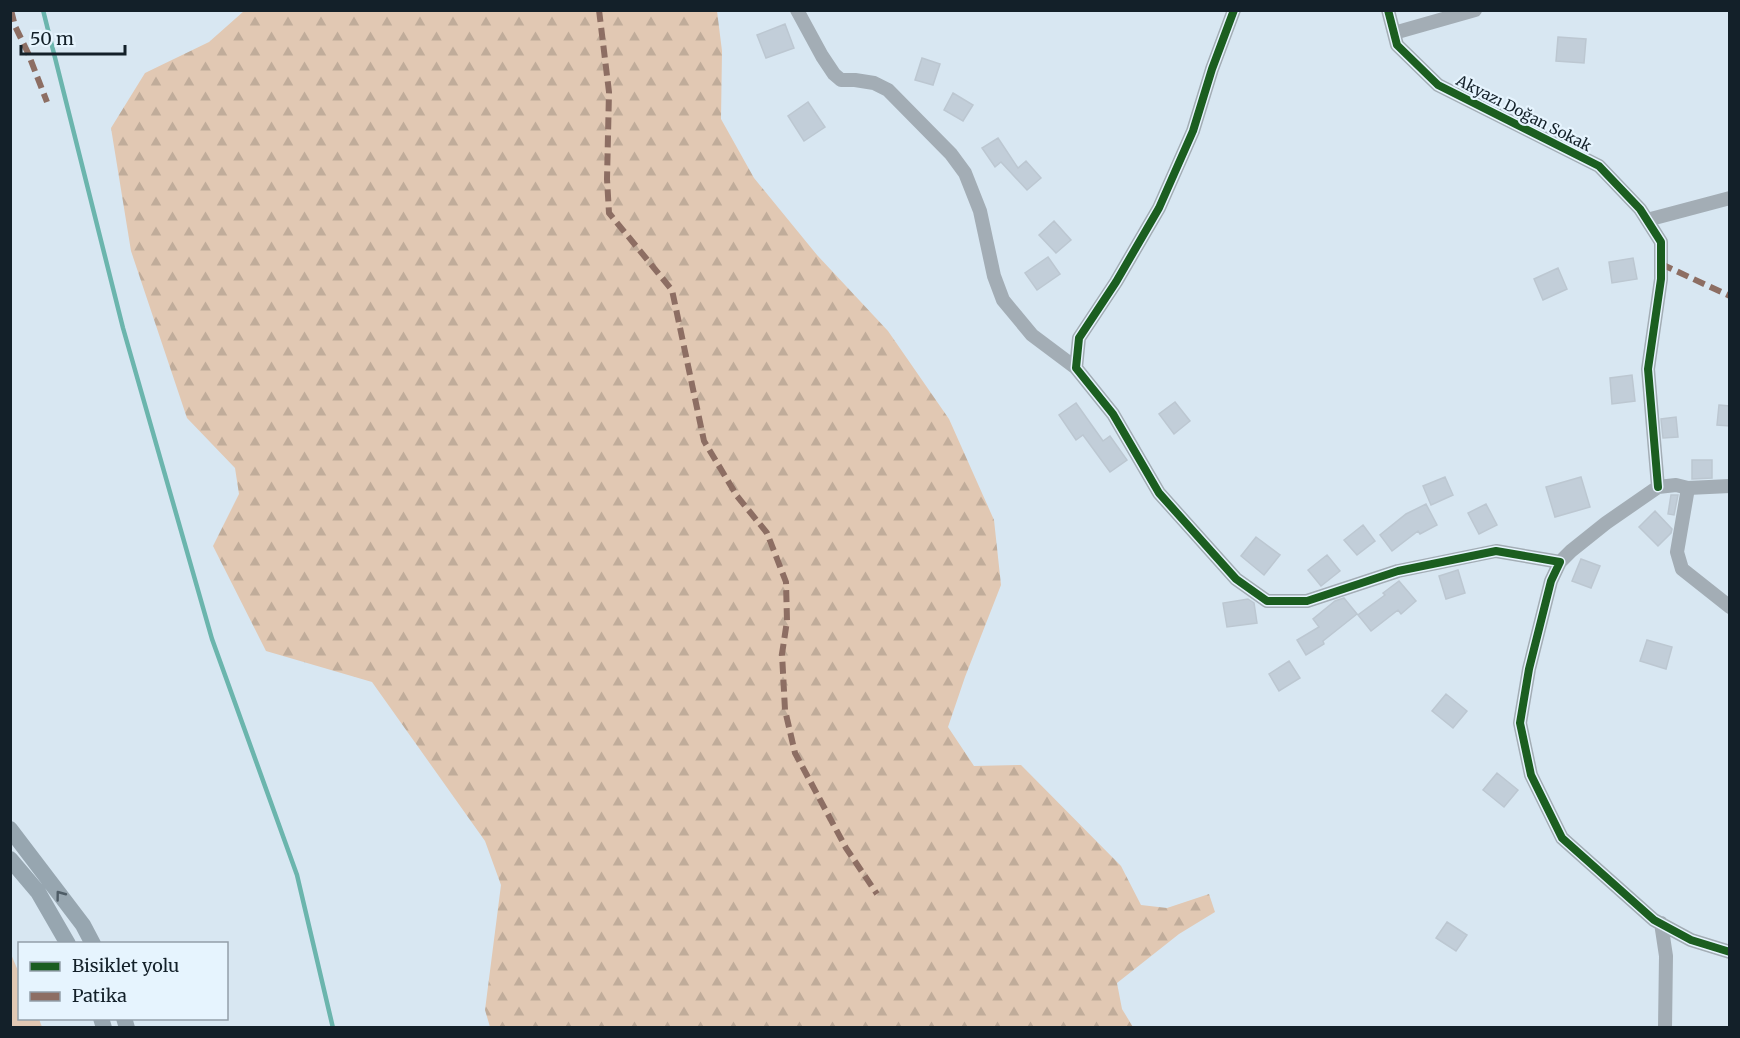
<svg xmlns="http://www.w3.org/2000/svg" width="1740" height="1038" viewBox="0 0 1740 1038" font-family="Merriweather,serif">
	<defs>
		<pattern id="forest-firs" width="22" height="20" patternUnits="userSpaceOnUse" patternTransform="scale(1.5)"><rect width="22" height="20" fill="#e1c8b3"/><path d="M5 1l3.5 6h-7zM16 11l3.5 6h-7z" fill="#c0ac9a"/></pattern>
	</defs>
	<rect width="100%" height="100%" fill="#d8e7f2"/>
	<path fill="#e1c8b3" d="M 10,952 L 19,973 L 20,1018 L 39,1019 L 42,1027 L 11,1027 Z"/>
	<path fill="url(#forest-firs)" d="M 244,11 L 717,11 L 722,51 L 721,119 L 754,178 L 817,255 L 888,331 L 949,419 L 994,520 L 1001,585 L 965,677 L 948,727 L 974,766 L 1021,765 L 1121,866 L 1141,905 L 1167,908 L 1209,894 L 1215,912 L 1179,934 L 1117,983 L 1122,1009 L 1133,1027 L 490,1027 L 485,1010 L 501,885 L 485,841 L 372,682 L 266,651 L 213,546 L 239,494 L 235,468 L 187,418 L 131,251 L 111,128 L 145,73 L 209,42 Z"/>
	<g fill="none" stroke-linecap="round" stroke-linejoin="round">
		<path stroke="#6bb5ad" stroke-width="4.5" d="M 43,10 L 123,328 L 212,639 L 297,875 L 333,1028"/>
	</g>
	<path fill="#c2ced9" stroke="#bcc7d1" stroke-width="1.5" d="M 785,24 L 794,48 L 766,58 L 757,35 Z
		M 1558,37 L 1586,39 L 1584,63 L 1556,61 Z
		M 922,58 L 940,64 L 933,85 L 915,80 Z
		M 953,93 L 973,105 L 963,121 L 944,110 Z
		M 808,102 L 825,127 L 804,141 L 788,116 Z
		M 998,138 L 1018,168 L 1026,161 L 1041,178 L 1027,190 L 1001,162 L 995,167 L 982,148 Z
		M 1054,221 L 1071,240 L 1056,253 L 1039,235 Z
		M 1048,257 L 1060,274 L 1037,290 L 1025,273 Z
		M 1633,258 L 1637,279 L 1612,283 L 1609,262 Z
		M 1558,268 L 1567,289 L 1543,300 L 1534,279 Z
		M 1632,375 L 1635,401 L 1612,404 L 1610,378 Z
		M 1175,402 L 1190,421 L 1174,434 L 1159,414 Z
		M 1076,403 L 1103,441 L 1110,436 L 1127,460 L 1110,472 L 1083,435 L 1076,440 L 1059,415 Z
		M 1719,405 L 1730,406 L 1730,426 L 1717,425 Z
		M 1676,417 L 1678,437 L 1663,438 L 1661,419 Z
		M 1692,460 L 1712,460 L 1712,478 L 1692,479 Z
		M 1445,477 L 1453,495 L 1431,505 L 1423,486 Z
		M 1581,477 L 1590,507 L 1555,517 L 1546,487 Z
		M 1671,495 L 1678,495 L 1674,515 L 1668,514 Z
		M 1426,504 L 1437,525 L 1420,534 L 1418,531 L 1392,551 L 1380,535 L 1406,514 Z
		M 1486,504 L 1497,525 L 1479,534 L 1468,513 Z
		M 1655,511 L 1672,529 L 1671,533 L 1658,546 L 1639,527 Z
		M 1363,525 L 1375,541 L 1357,555 L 1344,540 Z
		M 1256,537 L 1280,555 L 1264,575 L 1241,556 Z
		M 1327,555 L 1340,571 L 1321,586 L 1308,570 Z
		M 1581,559 L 1600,566 L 1591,588 L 1572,581 Z
		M 1458,570 L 1465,593 L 1446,599 L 1439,576 Z
		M 1399,581 L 1416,601 L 1401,614 L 1398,610 L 1371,631 L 1358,615 L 1385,595 L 1383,593 Z
		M 1344,598 L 1357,614 L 1323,641 L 1324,644 L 1306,655 L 1297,640 L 1319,627 L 1313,619 L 1335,601 Z
		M 1248,599 L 1254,603 L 1257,623 L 1227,627 L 1223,603 Z
		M 1647,640 L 1672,647 L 1666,669 L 1640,661 Z
		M 1289,661 L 1300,678 L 1279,691 L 1269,674 Z
		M 1446,694 L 1467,711 L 1453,728 L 1432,711 Z
		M 1497,773 L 1518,790 L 1504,807 L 1483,790 Z
		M 1447,922 L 1467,935 L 1456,951 L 1436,938 Z"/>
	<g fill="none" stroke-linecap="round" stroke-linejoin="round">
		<path stroke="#a3adb5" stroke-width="14" d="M 797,10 L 822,56 L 834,74 L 841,80 L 855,80 L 874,83 L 888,90 L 951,154 L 965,173 L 980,211 L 994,276 L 1003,300 L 1032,335 L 1076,368
			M 1234,10 L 1212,69 L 1193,131 L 1159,208 L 1116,282 L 1079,338 L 1076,368 L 1113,414 L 1159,493 L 1236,579 L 1267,601 L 1307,601 L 1398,571 L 1496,551 L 1560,562 L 1551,581 L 1529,669 L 1520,723 L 1531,775 L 1562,838 L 1654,920 L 1691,940 L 1730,952
			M 1388,10 L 1397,45 L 1438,85 L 1599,166 L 1640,209 L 1661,242 L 1661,279 L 1648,369 L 1658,487
			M 1394,33 L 1475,10
			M 1647,220 L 1730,198
			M 1688,488 L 1677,552 L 1682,569 L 1730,607
			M 1560,562 L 1571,551 L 1606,523 L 1658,487 L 1676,485 L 1688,488 L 1730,486
			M 1661,923 L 1666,956 L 1665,1028"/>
		<path stroke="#97a6b0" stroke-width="16" d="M 10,829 L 83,925 L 93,944
			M 10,859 L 38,892 L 68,944
			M 101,1018 L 104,1028
			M 124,1018 L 127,1028"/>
		<path stroke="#8d6e63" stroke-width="6" stroke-dasharray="12 6" stroke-linecap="butt" d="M 11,10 L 15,26 L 28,53 L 47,102
			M 599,10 L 609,92 L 607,179 L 609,213 L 672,290 L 704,441 L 737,496 L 767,533 L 786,582 L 787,621 L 782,654 L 785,710 L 795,753 L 846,848 L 877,894
			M 1661,264 L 1730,296"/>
		<defs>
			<path id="cycleway" d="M 1234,10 L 1212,69 L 1193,131 L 1159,208 L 1116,282 L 1079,338 L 1076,368 L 1113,414 L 1159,493 L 1236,579 L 1267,601 L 1307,601 L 1398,571 L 1496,551 L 1560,562 L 1551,581 L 1529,669 L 1520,723 L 1531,775 L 1562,838 L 1654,920 L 1691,940 L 1730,952
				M 1388,10 L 1397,45 L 1438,85 L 1599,166 L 1640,209 L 1661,242 L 1661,279 L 1648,369 L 1658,487"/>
		</defs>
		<use href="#cycleway" stroke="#e6f4fe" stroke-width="11"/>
		<use href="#cycleway" stroke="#1b5e20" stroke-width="8"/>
	</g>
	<defs><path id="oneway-chevron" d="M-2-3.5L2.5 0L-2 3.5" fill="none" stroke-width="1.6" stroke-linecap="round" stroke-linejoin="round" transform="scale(1.5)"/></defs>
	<use stroke="#4e5c66" href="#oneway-chevron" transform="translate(60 895) rotate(-127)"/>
	<g text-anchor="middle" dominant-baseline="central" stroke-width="4.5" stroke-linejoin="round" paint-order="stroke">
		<g font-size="15" fill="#132029" stroke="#e6f4fe">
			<text transform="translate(1524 113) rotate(27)">Akyazı Doğan Sokak</text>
		</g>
	</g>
	<rect width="1740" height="1038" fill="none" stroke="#132029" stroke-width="24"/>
	<rect x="18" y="942" width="210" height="78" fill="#e6f4fe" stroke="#929fa9" stroke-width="1.5"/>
	<rect x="30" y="962" width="30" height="9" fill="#1b5e20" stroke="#929fa9" stroke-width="1.5"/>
	<text x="72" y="972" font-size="18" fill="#132029">Bisiklet yolu</text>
	<rect x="30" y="992" width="30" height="9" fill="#8d6e63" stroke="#929fa9" stroke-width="1.5"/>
	<text x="72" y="1002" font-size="18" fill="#132029">Patika</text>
	<path d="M21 45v9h104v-9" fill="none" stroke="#132029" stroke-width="3"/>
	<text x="30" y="45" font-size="18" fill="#132029" stroke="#e6f4fe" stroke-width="4.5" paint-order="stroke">50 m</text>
</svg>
